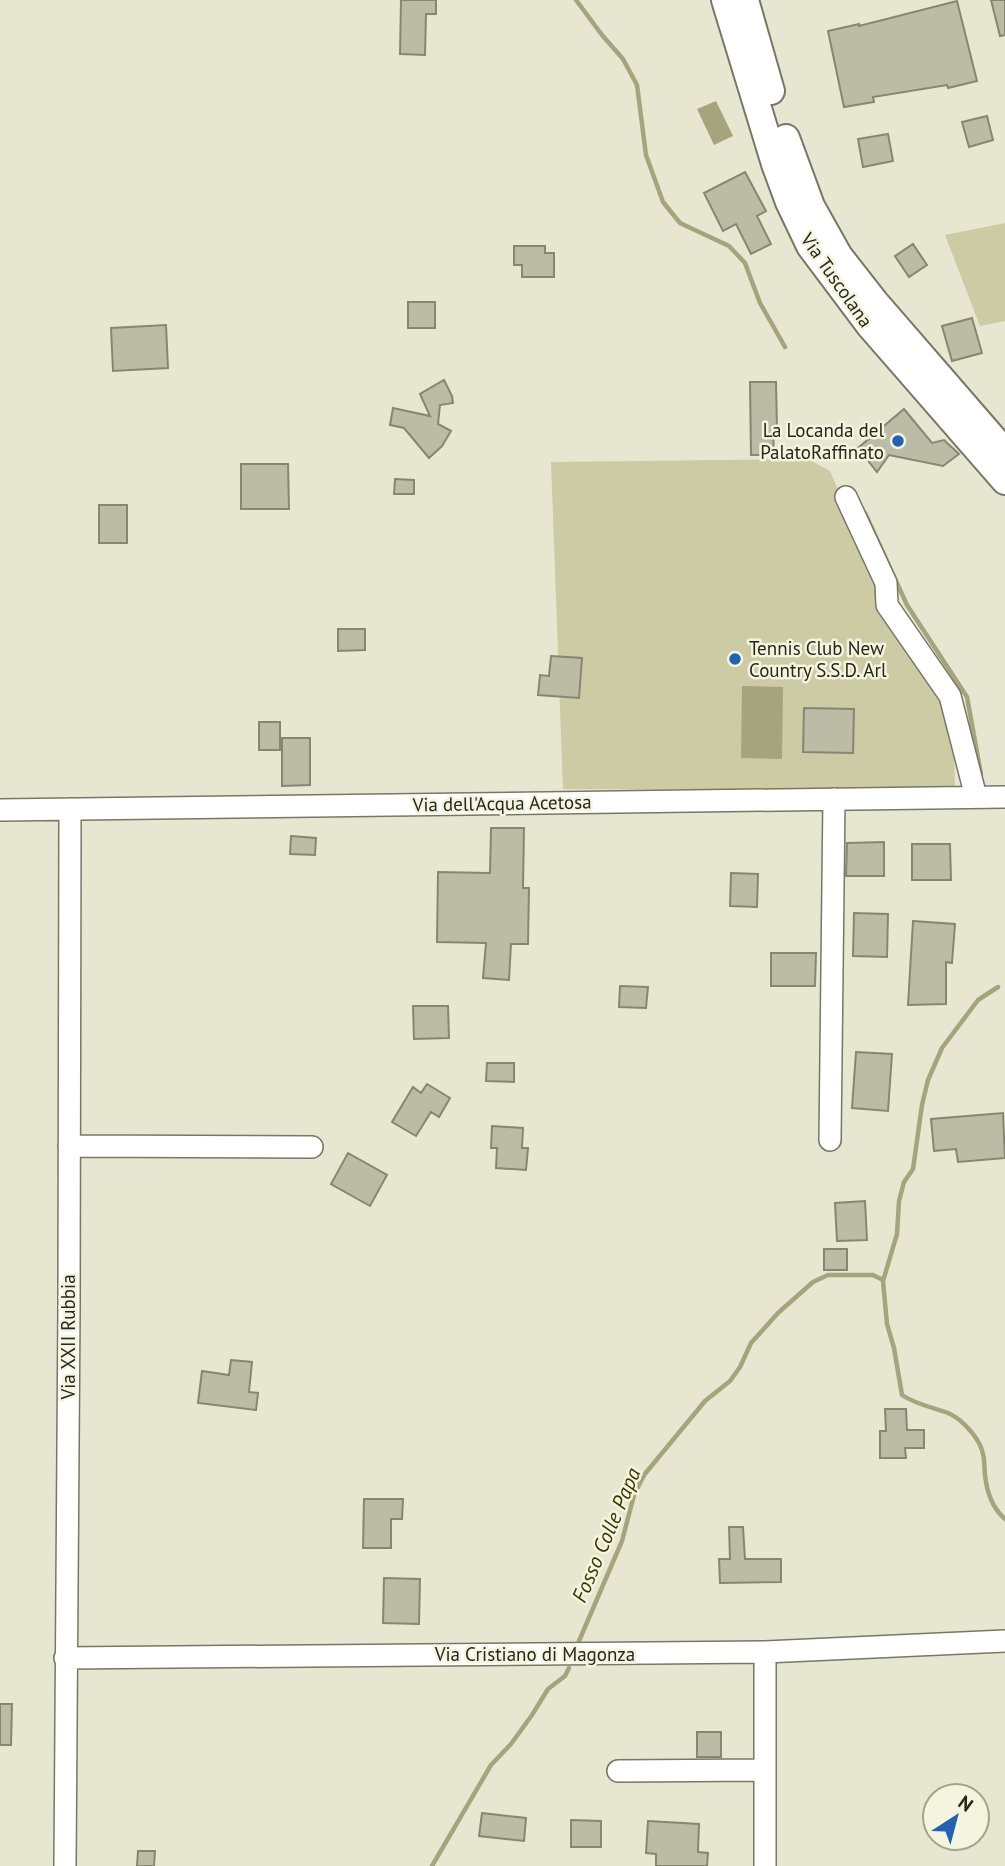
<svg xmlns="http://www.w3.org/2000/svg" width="1005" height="1866" viewBox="0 0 1005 1866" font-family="'PT Sans',sans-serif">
	<rect width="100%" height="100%" fill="#e7e7d1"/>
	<path fill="#cccba3" d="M 1005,223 L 1005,321 L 980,326 L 945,235 Z
		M 808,459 L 830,471 L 876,580 L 882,615 L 942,704 L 954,746 L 955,790 L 867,791 L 563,789 L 551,462 Z"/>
	<path fill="#a6a47c" d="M 716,101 L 733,136 L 714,145 L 697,109 Z
		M 742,686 L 783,687 L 782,759 L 741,758 Z"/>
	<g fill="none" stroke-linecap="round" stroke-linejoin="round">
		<path stroke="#a6a47c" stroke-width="4.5" d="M 576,0 L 602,35 L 623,59 L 637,85 L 646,155 L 663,202 L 680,223 L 729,246 L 745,263 L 760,303 L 785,347
			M 865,513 L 907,605 L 967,697 L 981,774
			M 998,987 L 978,1000 L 942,1048 L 928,1080 L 922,1105 L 913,1169 L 904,1182 L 899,1201 L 897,1234 L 883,1281 L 887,1324 L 894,1348 L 902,1395 C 917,1405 932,1407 948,1413 C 960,1418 973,1432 979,1443 C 985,1454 984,1464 985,1475 C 987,1493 992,1508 1005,1519
			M 579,1641 L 622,1541 L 634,1495 L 644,1475 L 705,1401 L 730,1381 L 740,1367 L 751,1343 L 778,1313 L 813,1282 L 828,1275 L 873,1275 L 883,1280
			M 432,1866 L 491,1765 L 511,1744 L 532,1715 L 548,1689 L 565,1676 L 569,1668"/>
	</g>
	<path fill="#bbbba6" stroke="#878673" stroke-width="2" d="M 401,0 L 436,0 L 436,14 L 426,14 L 425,55 L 400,54 Z
		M 991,0 L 1005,0 L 1005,35 L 1000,36 Z
		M 957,1 L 977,81 L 948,88 L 947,85 L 873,97 L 874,102 L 844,107 L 828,31 L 859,24 L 859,26 Z
		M 987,116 L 993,140 L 969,147 L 962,122 Z
		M 888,134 L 893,161 L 863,167 L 858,139 Z
		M 745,172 L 766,211 L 757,216 L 771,244 L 751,254 L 736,224 L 723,231 L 704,193 Z
		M 913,244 L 927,265 L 909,277 L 895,256 Z
		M 514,246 L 545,246 L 545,253 L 554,253 L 554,277 L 522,277 L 522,265 L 514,265 Z
		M 408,302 L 435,302 L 435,328 L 408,328 Z
		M 972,318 L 982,353 L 952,361 L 942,326 Z
		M 166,325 L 168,368 L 113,371 L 111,328 Z
		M 444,380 L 452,396 L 453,403 L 440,405 L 438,424 L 451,431 L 442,446 L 429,458 L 404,428 L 390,425 L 393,408 L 430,416 L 420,394 Z
		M 750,382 L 776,382 L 777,429 L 773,429 L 774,455 L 751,455 Z
		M 904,409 L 932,443 L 944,440 L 959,454 L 943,466 L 889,455 L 877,472 L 858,448 Z
		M 241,464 L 288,464 L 289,509 L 241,509 Z
		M 395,479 L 414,480 L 414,494 L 394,494 Z
		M 99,505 L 127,505 L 127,543 L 99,543 Z
		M 338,629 L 365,629 L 365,650 L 338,651 Z
		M 551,656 L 582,658 L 579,698 L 538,695 L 540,675 L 549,676 Z
		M 804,708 L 854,709 L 853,753 L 803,752 Z
		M 259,722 L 280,722 L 280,750 L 259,750 Z
		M 282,738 L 310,738 L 310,785 L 282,786 Z
		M 491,828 L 524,828 L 523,888 L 529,888 L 528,944 L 511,944 L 509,980 L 483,978 L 486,943 L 437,942 L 438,872 L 490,873 Z
		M 291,836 L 316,838 L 315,855 L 290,854 Z
		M 884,842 L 884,876 L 846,876 L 847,843 Z
		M 912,844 L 950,844 L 951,880 L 912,880 Z
		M 731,873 L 758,874 L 757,907 L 730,906 Z
		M 854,913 L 888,914 L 887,957 L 853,956 Z
		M 913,921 L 955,924 L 952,963 L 946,962 L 946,1004 L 908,1005 Z
		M 771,953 L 816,953 L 815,986 L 771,986 Z
		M 620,986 L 648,987 L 646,1008 L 619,1007 Z
		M 413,1006 L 448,1006 L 449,1038 L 414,1039 Z
		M 856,1052 L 892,1054 L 888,1111 L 852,1108 Z
		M 487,1063 L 514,1063 L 514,1082 L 486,1081 Z
		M 427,1084 L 450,1098 L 439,1117 L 431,1112 L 416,1136 L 392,1122 L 413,1087 L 421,1093 Z
		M 1003,1113 L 1005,1158 L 958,1162 L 956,1149 L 934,1151 L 931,1119 Z
		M 492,1126 L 523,1128 L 522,1148 L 528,1148 L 526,1170 L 496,1168 L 497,1148 L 491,1148 Z
		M 348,1153 L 387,1175 L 370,1206 L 331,1184 Z
		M 865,1201 L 867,1240 L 837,1241 L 835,1203 Z
		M 824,1249 L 847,1249 L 847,1270 L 824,1270 Z
		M 231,1360 L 252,1362 L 249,1392 L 258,1393 L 256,1410 L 198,1403 L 202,1371 L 229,1375 Z
		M 885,1409 L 906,1409 L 907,1430 L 924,1430 L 924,1448 L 905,1448 L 906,1458 L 880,1458 L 880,1431 L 886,1431 Z
		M 364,1499 L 403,1499 L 402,1519 L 391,1519 L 391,1548 L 363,1548 Z
		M 729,1527 L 743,1527 L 745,1559 L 781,1559 L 781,1582 L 720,1583 L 719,1559 L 730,1559 Z
		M 384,1578 L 420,1579 L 419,1624 L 383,1623 Z
		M 0,1704 L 12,1704 L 11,1745 L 0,1745 Z
		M 697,1732 L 721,1732 L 721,1757 L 697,1757 Z
		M 482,1813 L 526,1818 L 524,1841 L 479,1836 Z
		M 571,1820 L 601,1821 L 601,1847 L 571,1847 Z
		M 648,1821 L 699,1824 L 698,1852 L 708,1853 L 707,1866 L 656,1866 L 656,1854 L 646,1853 Z
		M 138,1851 L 155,1851 L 154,1866 L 137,1866 Z"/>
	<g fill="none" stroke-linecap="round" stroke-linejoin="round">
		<defs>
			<path id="minor" d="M 846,497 L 886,583 L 887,605 L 950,696 L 976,797
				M 0,810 L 1005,797
				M 830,1140 L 834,799
				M 69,1146 L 312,1147
				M 65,1658 L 765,1652 L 1005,1641
				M 618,1771 L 765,1770
				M 65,1866 L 69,1307 L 70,809
				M 765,1866 L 765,1652"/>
			<path id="major" d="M 725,0 L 775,164 L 789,202 L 810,246 L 870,326 L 1005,481
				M 745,0 L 771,91
				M 786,138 L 811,206 L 839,256 L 875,302 L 1005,452"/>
		</defs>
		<use href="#minor" stroke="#787764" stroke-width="24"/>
		<use href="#major" stroke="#787764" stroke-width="30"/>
		<use href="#minor" stroke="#fff" stroke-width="21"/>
		<use href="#major" stroke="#fff" stroke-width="26"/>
	</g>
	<g fill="#2262b3" stroke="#f5f4de" stroke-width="2.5">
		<circle cx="898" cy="441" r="7"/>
		<circle cx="735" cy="659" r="7"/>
	</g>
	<g text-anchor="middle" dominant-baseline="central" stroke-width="5" stroke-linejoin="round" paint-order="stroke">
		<g font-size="19" fill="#26261e" stroke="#f5f4de">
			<text transform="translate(837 280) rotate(55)">Via Tuscolana</text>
			<text transform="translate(502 803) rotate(-1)">Via dell'Acqua Acetosa</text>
			<text transform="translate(68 1337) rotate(-90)">Via XXII Rubbia</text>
			<text x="535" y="1654">Via Cristiano di Magonza</text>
		</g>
		<g font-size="19" fill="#26261e" stroke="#f5f4de" text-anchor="end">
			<text x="884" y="430">La Locanda del<tspan x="884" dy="22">PalatoRaffinato</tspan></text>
			<text x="749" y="648" text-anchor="start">Tennis Club New<tspan x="749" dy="22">Country S.S.D. Arl</tspan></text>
		</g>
		<g font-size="21" font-style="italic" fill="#383601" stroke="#f5f4de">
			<text transform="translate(606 1535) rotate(-67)">Fosso Colle Papa</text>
		</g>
	</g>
	<g transform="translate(956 1817) rotate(36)"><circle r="33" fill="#f5f4de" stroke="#a2a291" stroke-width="2"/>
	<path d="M0-5L12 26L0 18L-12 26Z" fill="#2262b3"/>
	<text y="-10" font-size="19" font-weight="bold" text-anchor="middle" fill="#26261e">N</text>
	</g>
</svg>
